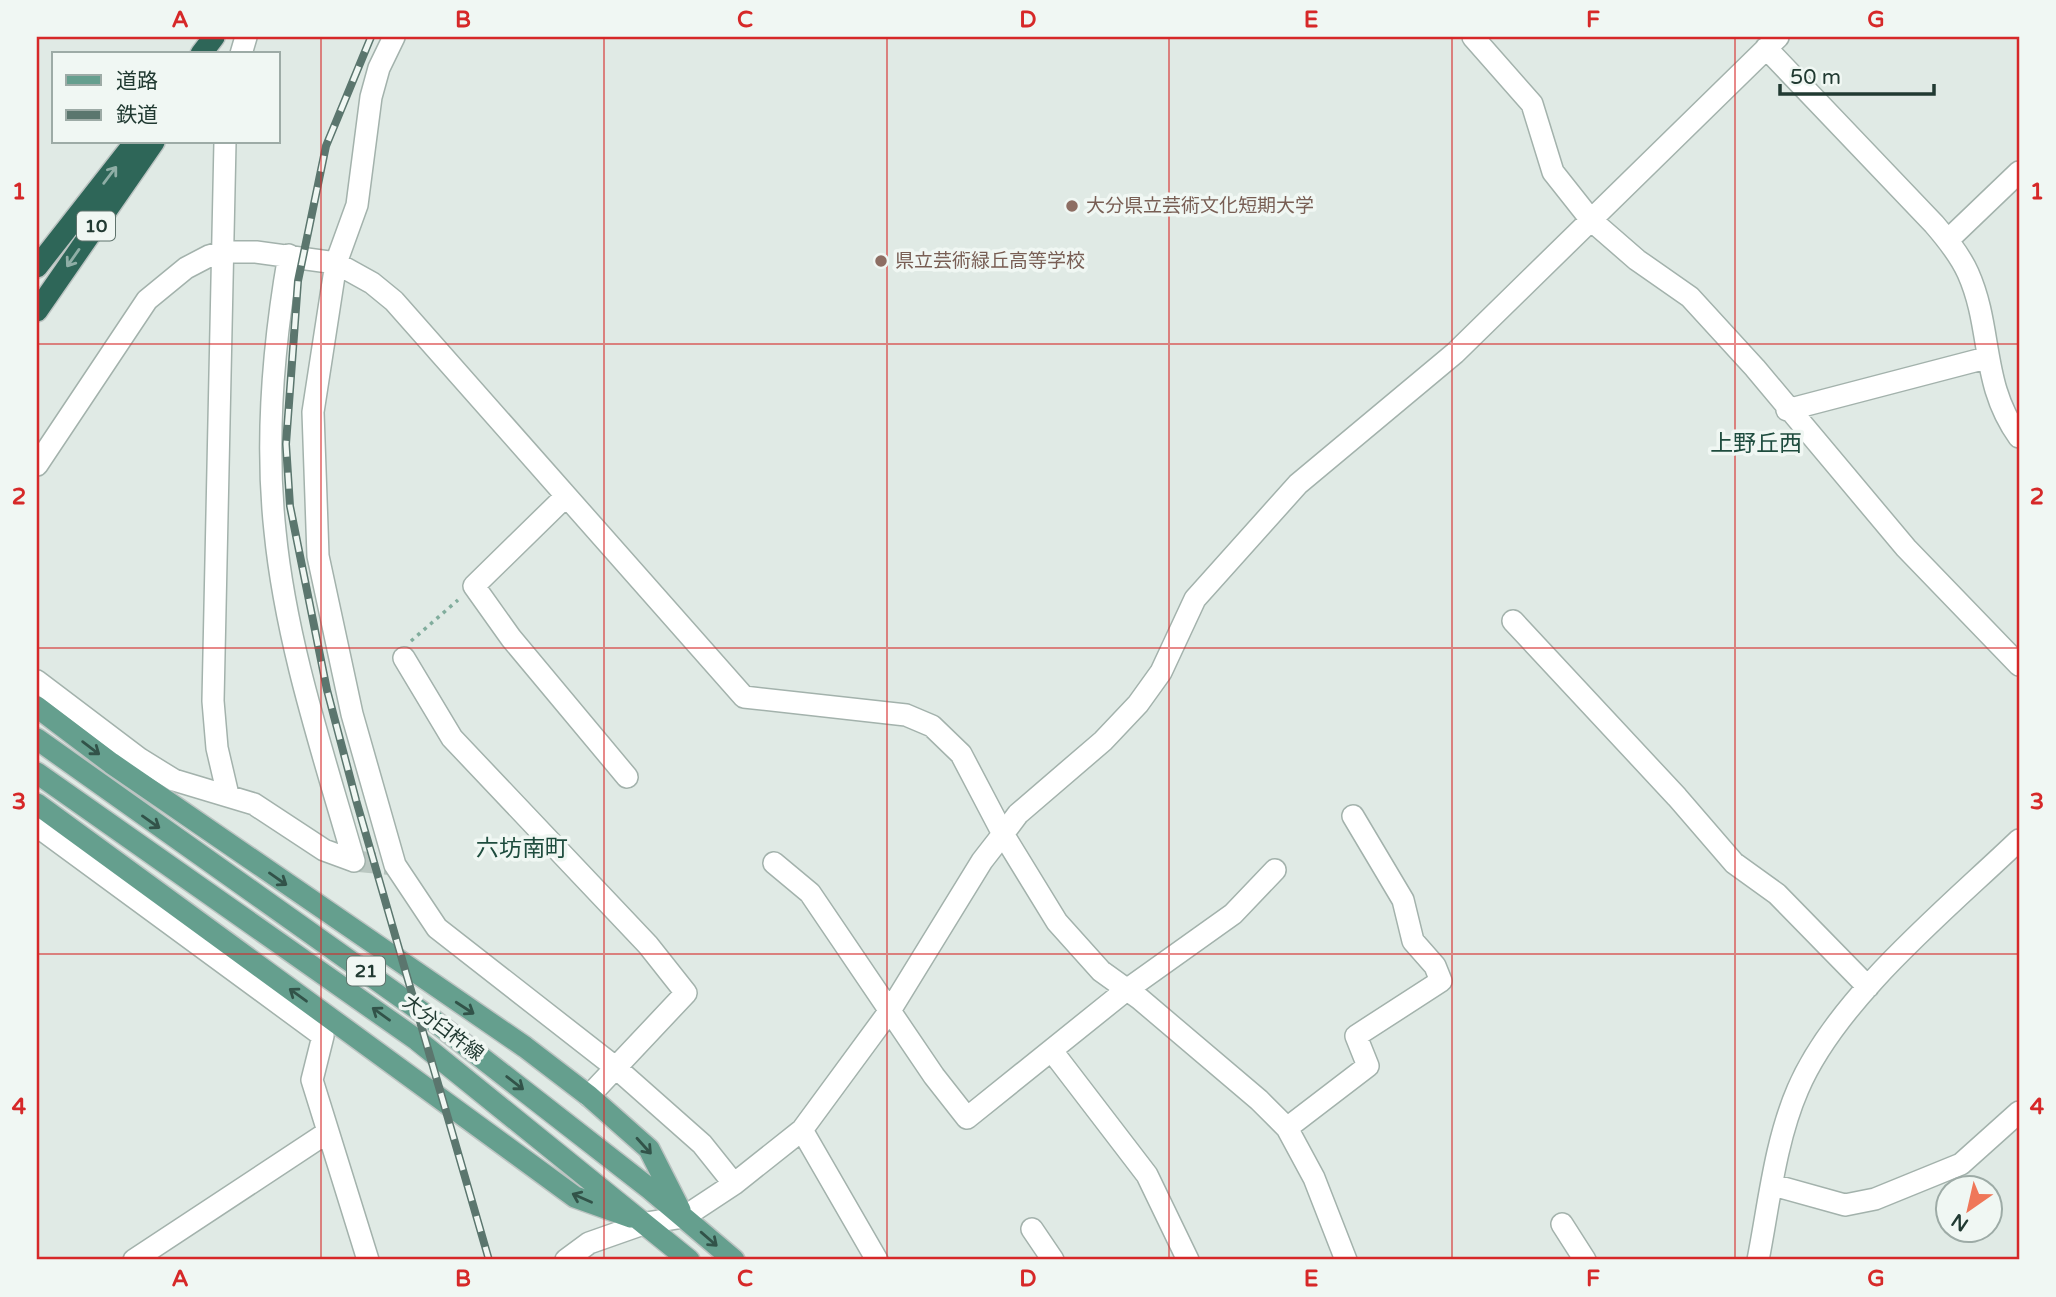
<svg xmlns="http://www.w3.org/2000/svg" width="2056" height="1297" viewBox="0 0 2056 1297" font-family="'Varela Round','Noto Sans JP',sans-serif">
	<rect width="100%" height="100%" fill="#e0eae5"/>
	<g fill="none" stroke-linecap="round" stroke-linejoin="round">
		<path stroke="#bac7c1" stroke-width="21" stroke-dasharray="21 10" stroke-linecap="butt" d="M 354,861 L 395,865"/>
		<defs>
			<path id="minor" d="M 394,37 L 379,68 L 371,97 L 357,205 L 336,263 L 313,412 L 318,556 L 352,714 L 395,865 L 437,928 L 615,1067 L 702,1144 L 734,1184
				M 1473,37 L 1532,104 L 1553,172 L 1591,220 L 1637,260 L 1690,297 L 1755,368 L 1906,548 L 2019,665
				M 1766,48 L 1934,224 C 1947,239 1960,255 1968,273 C 1993,329 1980,383 2019,437
				M 241,54 L 246,37
				M 225,142 L 213,701 L 217,748 L 228,795
				M 1948,240 L 2019,172
				M 289,255 C 273,346 265,438 275,531 C 286,643 323,753 354,861
				M 1787,410 L 1986,358
				M 37,465 L 147,300 L 186,268 L 209,256 L 222,252 L 256,252 L 336,263 L 372,283 L 394,301 L 744,697 L 906,715 L 932,726 L 961,754 L 1003,834 L 1057,922 L 1101,971 L 1140,999 L 1259,1100 L 1287,1128 L 1314,1178 L 1346,1260
				M 566,496 L 474,586 L 511,638 L 627,777
				M 1513,621 L 1677,797 L 1734,863 L 1777,894 L 1868,987
				M 404,658 L 452,738 L 648,945 L 686,993 L 589,1096
				M 37,681 L 140,759 L 174,780 L 254,804 L 324,850 L 354,861
				M 37,826 L 323,1036 L 312,1080 L 368,1260
				M 774,863 L 810,893 L 934,1076 L 967,1118 L 1125,991 L 1233,914 L 1275,870
				M 1052,1051 L 1147,1175 L 1188,1260
				M 1287,1128 L 1368,1066 L 1356,1036 L 1441,981 L 1435,966 L 1413,941 L 1403,900 L 1353,816
				M 802,1130 L 877,1260
				M 1773,1185 L 1845,1205 L 1875,1199 L 1961,1164 L 2019,1112
				M 1562,1224 L 1585,1260
				M 1032,1229 L 1053,1260
				M 134,1260 L 328,1132
				M 566,1260 L 589,1243 L 646,1223 L 684,1217 L 734,1184 L 802,1130 L 891,1009 L 982,861 L 1003,834 L 1018,814 L 1103,741 L 1138,704 L 1161,672 L 1195,599 L 1298,484 L 1455,353 L 1778,37
				M 1758,1260 C 1769,1204 1775,1142 1798,1089 C 1837,998 1947,909 2019,840"/>
			<path id="major" d="M 37,707 L 111,763 L 525,1047 L 589,1096 L 649,1149 L 680,1210
				M 37,739 L 433,1020 L 650,1189 L 734,1260
				M 37,773 L 417,1040 L 689,1260
				M 37,804 L 575,1197 L 631,1217"/>
			<path id="highway" d="M 201,54 L 214,37
				M 37,267 L 135,142
				M 37,311 L 154,142"/>
		</defs>
		<use href="#minor" stroke="#a3b2ac" stroke-width="24"/>
		<use href="#major" stroke="#bcc4c2" stroke-width="24"/>
		<use href="#highway" stroke="#bcc4c2" stroke-width="24"/>
		<path stroke="#81ad9d" stroke-width="3.5" stroke-dasharray="3.5 5" stroke-linecap="butt" d="M 411,641 L 458,600"/>
		<use href="#minor" stroke="#fff" stroke-width="21"/>
		<use href="#major" stroke="#659f8e" stroke-width="21"/>
		<use href="#highway" stroke="#2e6658" stroke-width="21"/>
		<defs>
			<path id="rail" d="M 371,37 L 326,146 L 298,281 L 286,444 L 290,506 L 327,690 L 356,800 L 489,1260"/>
		</defs>
		<use href="#rail" stroke="#5b766e" stroke-width="8"/>
		<use href="#rail" stroke="#f0f7f3" stroke-width="5" stroke-dasharray="16" stroke-linecap="butt"/>
	</g>
	<defs><path id="oneway-shaft" d="M-6 0H5M1.5-3L5.5 0L1.5 3" fill="none" stroke-width="1.6" stroke-linecap="round" stroke-linejoin="round" transform="scale(1.75)"/></defs>
	<g stroke="#8faea6">
		<use href="#oneway-shaft" transform="translate(110 175) rotate(-53)"/>
		<use href="#oneway-shaft" transform="translate(73 258) rotate(125)"/>
	</g>
	<g stroke="#325349">
		<use href="#oneway-shaft" transform="translate(91 748) rotate(37)"/>
		<use href="#oneway-shaft" transform="translate(151 822) rotate(35)"/>
		<use href="#oneway-shaft" transform="translate(278 879) rotate(35)"/>
		<use href="#oneway-shaft" transform="translate(298 995) rotate(-144)"/>
		<use href="#oneway-shaft" transform="translate(465 1008) rotate(33)"/>
		<use href="#oneway-shaft" transform="translate(381 1014) rotate(-144)"/>
		<use href="#oneway-shaft" transform="translate(515 1083) rotate(38)"/>
		<use href="#oneway-shaft" transform="translate(644 1146) rotate(48)"/>
		<use href="#oneway-shaft" transform="translate(582 1198) rotate(-156)"/>
		<use href="#oneway-shaft" transform="translate(709 1239) rotate(41)"/>
	</g>
	<path fill="none" stroke="#d62828" stroke-width="2" stroke-opacity="0.55" d="M 321,37 L 321,1260M 604,37 L 604,1260M 887,37 L 887,1260M 1169,37 L 1169,1260M 1452,37 L 1452,1260M 1735,37 L 1735,1260M 37,344 L 2019,344M 37,648 L 2019,648M 37,954 L 2019,954"/>
	<g fill="#8d6e63" stroke="#f0f7f3" stroke-width="2.5">
		<circle cx="1072" cy="206" r="7"/>
		<circle cx="881" cy="261" r="7"/>
	</g>
	<g text-anchor="middle" dominant-baseline="central" stroke-width="7" stroke-linejoin="round" paint-order="stroke">
		<g fill="#f0f7f3" stroke="#5f736c" stroke-width="2">
			<rect x="77" y="211.5" width="38" height="29" rx="5"/>
			<rect x="347" y="956.5" width="38" height="29" rx="5"/>
		</g>
		<g font-size="18" font-weight="bold" fill="#213a32">
			<text x="96" y="226">10</text>
			<text x="366" y="971">21</text>
		</g>
		<g font-size="19" fill="#785e54" stroke="#f0f7f3" text-anchor="start">
			<text x="1086" y="206">大分県立芸術文化短期大学</text>
			<text x="895" y="261">県立芸術緑丘高等学校</text>
		</g>
		<g font-size="19" fill="#213a32" stroke="#f0f7f3">
			<text transform="translate(443 1028) rotate(37)">大分臼杵線</text>
		</g>
		<g font-size="23" fill="#1e4c3e" stroke="#f0f7f3">
			<text x="1756" y="444">上野丘西</text>
			<text x="522" y="849">六坊南町</text>
		</g>
	</g>
	<rect width="2056" height="1297" fill="none" stroke="#f0f7f3" stroke-width="77"/>
	<rect x="52" y="52" width="228" height="91" fill="#f0f7f3" stroke="#9daba6" stroke-width="2"/>
	<rect x="66" y="75" width="35" height="10" fill="#659f8e" stroke="#9daba6" stroke-width="2"/>
	<text x="116" y="88" font-size="21" fill="#213a32">道路</text>
	<rect x="66" y="110" width="35" height="10" fill="#5b766e" stroke="#9daba6" stroke-width="2"/>
	<text x="116" y="122" font-size="21" fill="#213a32">鉄道</text>
	<g transform="translate(1969 1209) rotate(214)"><circle r="33" fill="#f0f7f3" stroke="#9daba6" stroke-width="2"/>
	<path d="M0-5L12 26L0 18L-12 26Z" fill="#ef7759"/>
	<text y="-10" font-size="19" font-weight="bold" text-anchor="middle" fill="#213a32">N</text>
	</g>
	<path d="M1780 84v10h154v-10" fill="none" stroke="#213a32" stroke-width="3.5"/>
	<text x="1790" y="84" font-size="21" fill="#213a32" stroke="#f0f7f3" stroke-width="5" paint-order="stroke">50 m</text>
	<rect x="38" y="38" width="1980" height="1220" fill="none" stroke="#d62828" stroke-width="2.5"/>
	<g font-size="23" text-anchor="middle" font-weight="bold" fill="#d62828">
		<text x="180" y="27">A</text>
		<text x="463" y="27">B</text>
		<text x="745" y="27">C</text>
		<text x="1028" y="27">D</text>
		<text x="1311" y="27">E</text>
		<text x="1593" y="27">F</text>
		<text x="1876" y="27">G</text>
		<text x="19" y="199">1</text>
		<text x="2037" y="199">1</text>
		<text x="19" y="504">2</text>
		<text x="2037" y="504">2</text>
		<text x="19" y="809">3</text>
		<text x="2037" y="809">3</text>
		<text x="19" y="1114">4</text>
		<text x="2037" y="1114">4</text>
		<text x="180" y="1286">A</text>
		<text x="463" y="1286">B</text>
		<text x="745" y="1286">C</text>
		<text x="1028" y="1286">D</text>
		<text x="1311" y="1286">E</text>
		<text x="1593" y="1286">F</text>
		<text x="1876" y="1286">G</text>
	</g>
</svg>
